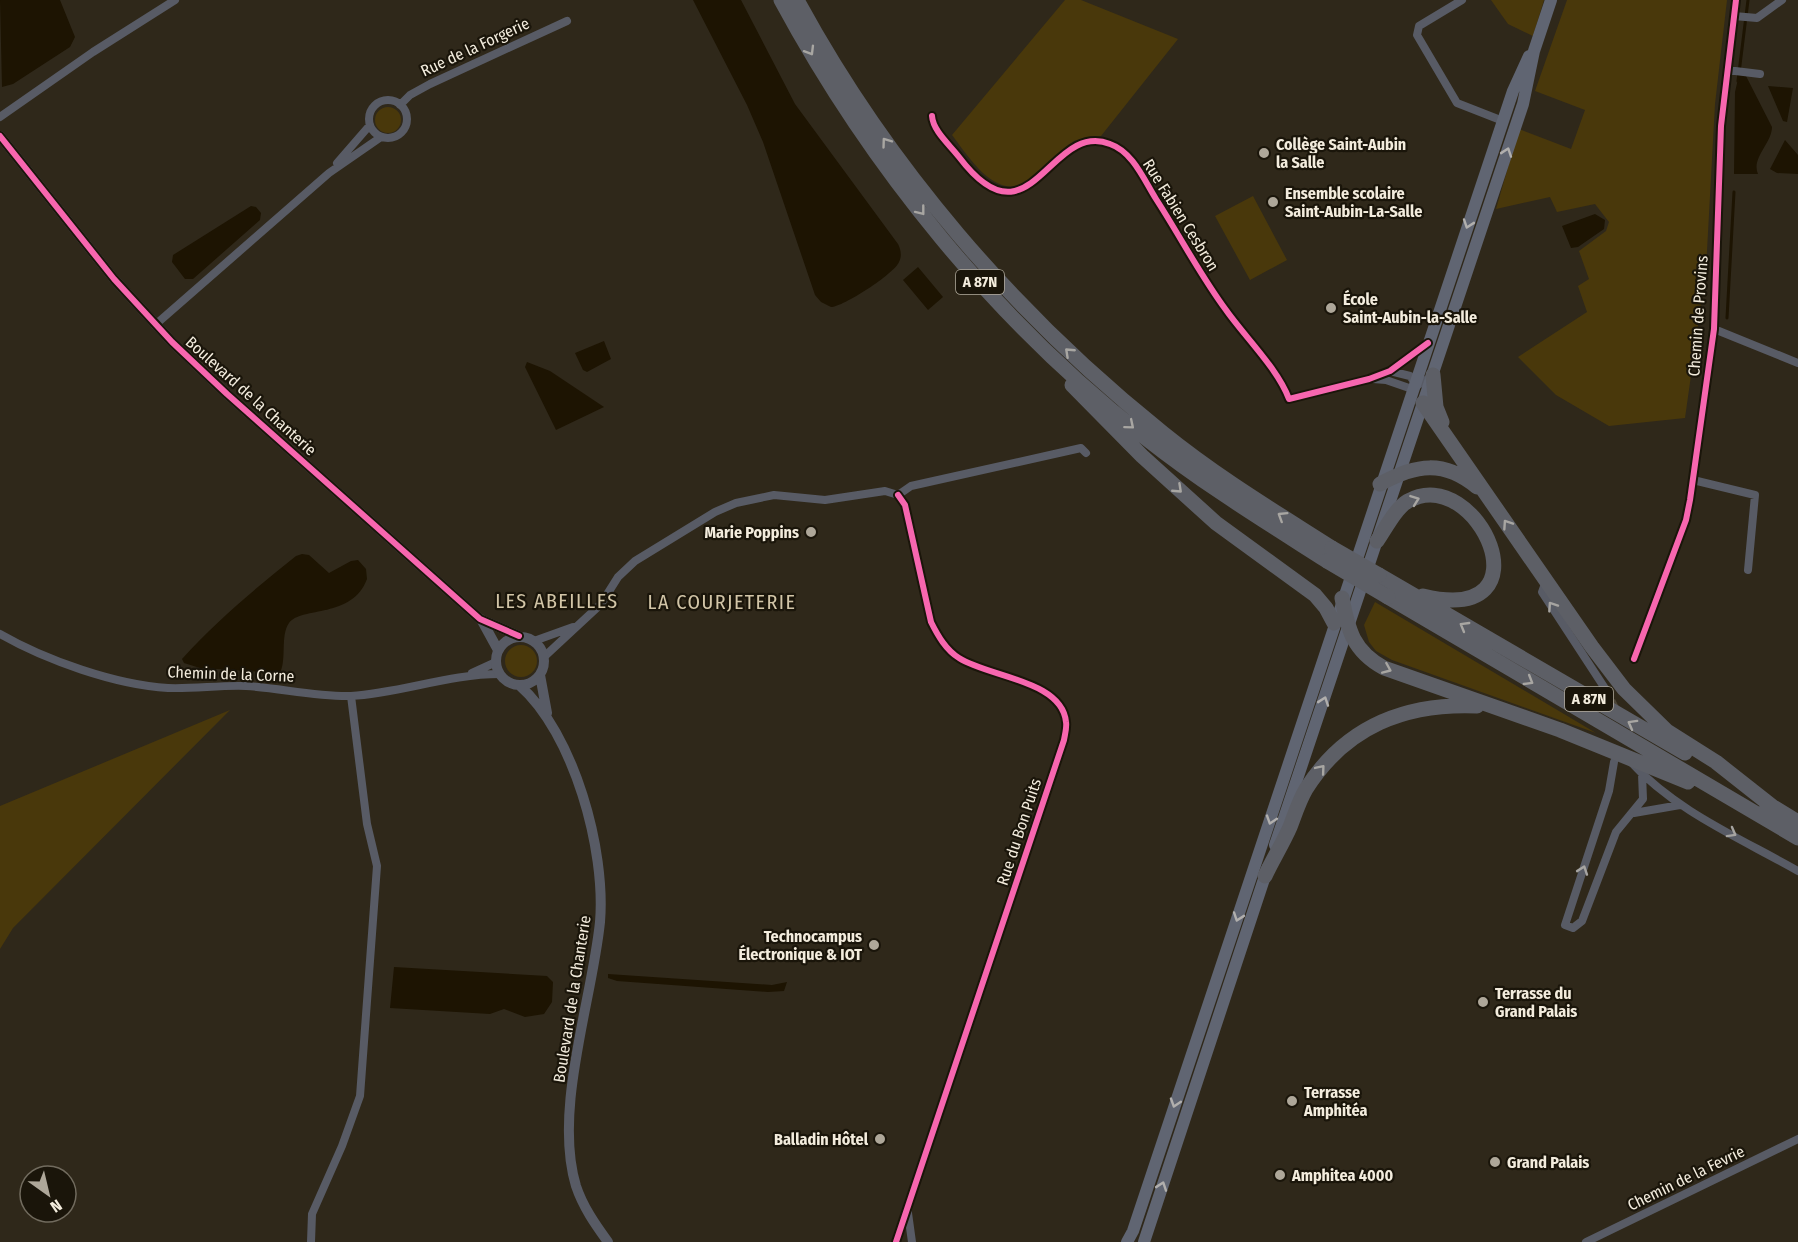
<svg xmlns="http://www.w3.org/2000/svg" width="1798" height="1242" viewBox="0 0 1798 1242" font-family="'Fira Sans Condensed',sans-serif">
	<rect width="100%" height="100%" fill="#2f281a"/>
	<path fill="#49380b" d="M 1065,0 L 1081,0 L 1178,39 L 1101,136 C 1093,138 1081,138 1074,141 C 1059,150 1048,166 1036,177 C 999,207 971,160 952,135 Z
		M 1491,0 L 1544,0 L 1533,36 L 1508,24 Z
		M 1567,0 L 1727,0 L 1715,104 L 1706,269 L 1685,418 L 1609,426 L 1556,395 L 1518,357 L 1587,312 L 1578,286 L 1589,279 L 1579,251 L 1606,231 L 1609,222 L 1595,204 L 1557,212 L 1550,197 L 1496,209 L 1519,129 L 1571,149 L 1585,110 L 1535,91 Z
		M375 120a13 13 0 1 1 26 0a13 13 0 1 1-26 0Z
		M 1253,196 L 1287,260 L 1250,280 L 1215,216 Z
		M 1375,602 L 1596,733 L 1392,660 L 1376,651 L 1369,642 L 1364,625 Z
		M505 661a16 16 0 1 1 32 0a16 16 0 1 1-32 0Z
		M 230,710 L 13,928 L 0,949 L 0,806 Z"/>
	<path fill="#1d1402" d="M 0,0 L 60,0 L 75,37 L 70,47 L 13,84 L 2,87 Z
		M 693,0 L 741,0 L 795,104 L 898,244 C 901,250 902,256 899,262 C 894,274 843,307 831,307 L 821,302 L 815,295 L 763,142 L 747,105 Z
		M 1739,75 L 1746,76 L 1772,127 C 1772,143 1751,158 1758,174 L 1734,174 L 1735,92 Z
		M 1768,86 L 1793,88 L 1787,122 L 1783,121 Z
		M 1785,140 L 1798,155 L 1798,174 L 1777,173 L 1770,169 Z
		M 251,206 L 256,207 L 261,213 L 260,220 L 193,279 L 185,279 L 172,262 L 173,255 Z
		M 1595,214 L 1605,220 L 1604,229 L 1578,247 L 1571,248 L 1562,226 Z
		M 918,267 L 943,297 L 928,310 L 903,280 Z
		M 604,341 L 611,359 L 587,372 L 583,370 L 575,353 Z
		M 527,362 L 550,371 L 604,407 L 556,430 L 525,367 Z
		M 302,554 L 309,555 L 329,573 L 351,561 L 358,560 L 366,569 L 367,579 C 352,619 302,606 289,623 C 280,636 287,659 280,673 L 200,668 L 184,663 L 182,659 C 217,620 256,588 296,556 Z
		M 394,967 L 547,976 L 553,982 L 552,1002 L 544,1014 L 525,1017 L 504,1009 L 490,1014 L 390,1008 Z
		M 608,974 L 772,985 L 787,982 L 784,991 L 768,992 L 617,981 L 608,978 Z"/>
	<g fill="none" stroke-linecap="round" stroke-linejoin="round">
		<path stroke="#1d1402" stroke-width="3" d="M 1738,81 L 1748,0
			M 1727,318 L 1734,192"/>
		<path stroke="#4c4537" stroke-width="8" stroke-dasharray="8 4" stroke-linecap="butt" d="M 1606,690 L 1618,714"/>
		<path stroke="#585b65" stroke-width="8" d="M 1462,0 L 1419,26 L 1417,35 L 1457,103 L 1503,121
			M 1734,16 L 1757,18 L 1782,0
			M 1727,70 L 1760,74
			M369 119a19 19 0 1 1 38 0a19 19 0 1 1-38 0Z
			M 400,105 L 410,95 L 430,84 L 567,21
			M 932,116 C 933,131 950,145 959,157 C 1031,252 1049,120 1110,144 C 1133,152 1144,180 1156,199 C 1180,236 1200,275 1226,310 C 1245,337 1278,369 1289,399 L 1369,379 L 1390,371 L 1428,343
			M 0,117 L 93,52 L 175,0
			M 337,163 L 370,125
			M 155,325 L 329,173 L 381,137
			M 1714,329 L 1798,363
			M 1390,371 L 1410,376 L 1417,386
			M 1373,379 L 1386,380 L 1412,389 L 1432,376
			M 1693,480 L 1755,495 L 1748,570
			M 898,495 L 911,486 L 1081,448 L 1086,453
			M 1546,581 L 1542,592 L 1606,690
			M 0,634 C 45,660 116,685 168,688 C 194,689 220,685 246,686 C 280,688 316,697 351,696 C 401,693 449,674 500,674
			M 534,641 L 573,627
			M 545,656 L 601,604 L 618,577 L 635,561 L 715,512 L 736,503 L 774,495 L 825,500 L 885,491 L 898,495
			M 1634,659 L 1686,520 L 1690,500 L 1714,329 L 1721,126 L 1736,0
			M 472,673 L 496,662
			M 1630,761 C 1675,811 1740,838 1798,871
			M 1614,762 L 1609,791 L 1565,925 L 1573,928 L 1582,921 L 1616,832 L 1643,799 L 1642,774
			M 1634,813 L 1680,805
			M 908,1213 L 912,1242
			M 311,1242 L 312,1214 L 342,1146 L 360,1096 L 377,866 L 367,824 L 351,696
			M 896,1242 L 1064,740 C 1065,734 1067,727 1066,722 C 1062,680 988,677 959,658 C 946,650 938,636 931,622 L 905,505 L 898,495
			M 1586,1242 L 1798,1139"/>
		<path stroke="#585b65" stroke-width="10" d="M 0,136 L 114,279 L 172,342 L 227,394 L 480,619 L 519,636
			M 481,619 L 498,650
			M496 661a24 24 0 1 1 48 0a24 24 0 1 1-48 0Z
			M 540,675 L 547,713
			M 519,685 C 574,733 606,850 600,922 C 592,1001 553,1110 576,1186 C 583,1207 595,1224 608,1242"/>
		<path stroke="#606572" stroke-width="12" d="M 1275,845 L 1523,104 L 1534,51 L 1551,0
			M 1127,1242 L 1133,1231 L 1513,91 L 1529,56
			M 1144,1242 L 1268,867"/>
		<path stroke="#5d5f66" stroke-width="15" d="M 781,0 C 871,167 997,322 1147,439 C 1204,484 1266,522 1327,561
			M 797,0 C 887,166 1015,315 1163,433 C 1216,476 1274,511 1332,548
			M 1433,375 L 1436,407 L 1442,422
			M 1072,385 L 1142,456 L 1216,523 L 1315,595 L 1326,608 L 1334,623
			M 1423,403 L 1592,647 L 1624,689 L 1667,731 L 1716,762 L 1773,807
			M 1380,484 C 1416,464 1444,460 1477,487
			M 1377,541 C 1386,528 1395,509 1408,501 C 1477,462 1553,627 1423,596
			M 1379,575 L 1685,753
			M 1388,597 L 1798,838
			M 1342,598 C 1348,630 1353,651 1384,668 L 1560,730 L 1688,782
			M 1765,802 L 1798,822
			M 1265,876 C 1273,859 1283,843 1290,827 C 1295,814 1299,801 1306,789 C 1346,726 1405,703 1477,706"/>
		<path stroke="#5d5f66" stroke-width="15" d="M 1332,548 L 1379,575
			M 1327,561 L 1388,597"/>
		<defs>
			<path id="cycleway" d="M 932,116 C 933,131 950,145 959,157 C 1031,252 1049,120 1110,144 C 1133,152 1144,180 1156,199 C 1180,236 1200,275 1226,310 C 1245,337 1278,369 1289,399 L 1369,379 L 1390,371 L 1428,343
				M 0,136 L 114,279 L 172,342 L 227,394 L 480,619 L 519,636
				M 1634,659 L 1686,520 L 1690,500 L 1714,329 L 1721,126 L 1736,0
				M 896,1242 L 1064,740 C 1065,734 1067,727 1066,722 C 1062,680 988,677 959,658 C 946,650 938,636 931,622 L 905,505 L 898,495"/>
		</defs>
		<use href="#cycleway" stroke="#1a150a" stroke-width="10"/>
		<use href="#cycleway" stroke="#f766af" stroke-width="6"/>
	</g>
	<defs><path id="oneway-chevron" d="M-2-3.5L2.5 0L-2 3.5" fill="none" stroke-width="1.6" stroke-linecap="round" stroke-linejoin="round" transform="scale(1.5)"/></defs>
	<g stroke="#a8a6a2">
		<use href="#oneway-chevron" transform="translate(810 51) rotate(59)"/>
		<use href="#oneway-chevron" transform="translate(886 142) rotate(-126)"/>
		<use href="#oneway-chevron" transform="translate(921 211) rotate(52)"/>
		<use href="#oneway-chevron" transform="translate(1069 352) rotate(-137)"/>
		<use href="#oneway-chevron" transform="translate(1130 425) rotate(40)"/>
		<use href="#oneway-chevron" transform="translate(1178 489) rotate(43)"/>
		<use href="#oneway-chevron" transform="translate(1415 500) rotate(-20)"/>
		<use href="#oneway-chevron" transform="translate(1282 516) rotate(-148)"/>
		<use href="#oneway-chevron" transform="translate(1507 524) rotate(-124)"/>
		<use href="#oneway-chevron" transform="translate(1464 626) rotate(-150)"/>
		<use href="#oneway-chevron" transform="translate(1387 669) rotate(23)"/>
		<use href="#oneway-chevron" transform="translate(1529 681) rotate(31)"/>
		<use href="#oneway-chevron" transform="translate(1632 724) rotate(-151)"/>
		<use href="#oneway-chevron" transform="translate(1321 769) rotate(-50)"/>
	</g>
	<g stroke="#b1afad">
		<use href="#oneway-chevron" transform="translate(1507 152) rotate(-71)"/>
		<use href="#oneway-chevron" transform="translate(1468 224) rotate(109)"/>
		<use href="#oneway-chevron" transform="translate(1324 701) rotate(-71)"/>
		<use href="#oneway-chevron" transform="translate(1271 820) rotate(108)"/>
		<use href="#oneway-chevron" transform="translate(1238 917) rotate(109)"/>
		<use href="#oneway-chevron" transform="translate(1175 1103) rotate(108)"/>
		<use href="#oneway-chevron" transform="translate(1162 1186) rotate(-71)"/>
	</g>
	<g stroke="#a6a4a1">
		<use href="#oneway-chevron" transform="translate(1552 606) rotate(-124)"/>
		<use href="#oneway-chevron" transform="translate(1732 833) rotate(29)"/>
		<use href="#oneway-chevron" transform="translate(1583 870) rotate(-71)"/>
	</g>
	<g fill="#aea799" stroke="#1a150a" stroke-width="2">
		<circle cx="1264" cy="153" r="6"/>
		<circle cx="1273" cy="202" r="6"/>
		<circle cx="1331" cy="308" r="6"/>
		<circle cx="811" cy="532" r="6"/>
		<circle cx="874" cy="945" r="6"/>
		<circle cx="1483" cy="1002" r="6"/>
		<circle cx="1292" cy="1101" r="6"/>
		<circle cx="880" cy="1139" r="6"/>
		<circle cx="1495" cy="1162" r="6"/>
		<circle cx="1280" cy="1175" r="6"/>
	</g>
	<g text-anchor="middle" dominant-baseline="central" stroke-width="4.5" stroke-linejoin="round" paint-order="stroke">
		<g fill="#1a150a" stroke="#b2ac9e" stroke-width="1.5">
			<rect x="956" y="270" width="48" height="24" rx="4.5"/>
			<rect x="1565" y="687" width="48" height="24" rx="4.5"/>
		</g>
		<g font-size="15" font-weight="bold" fill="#f3ecdd">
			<text x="980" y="282">A 87N</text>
			<text x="1589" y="699">A 87N</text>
		</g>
		<g font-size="16" fill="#f3ecdd" stroke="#1a150a">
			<text transform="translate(475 47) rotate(-25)">Rue de la Forgerie</text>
			<text transform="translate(1181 215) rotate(58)">Rue Fabien Cesbron</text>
			<text transform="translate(1698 316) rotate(-86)">Chemin de Provins</text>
			<text transform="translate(251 396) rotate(42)">Boulevard de la Chanterie</text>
			<text transform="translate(231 674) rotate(2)">Chemin de la Corne</text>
			<text transform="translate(1019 832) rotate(-72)">Rue du Bon Puits</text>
			<text transform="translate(572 999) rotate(-81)">Boulevard de la Chanterie</text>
			<text transform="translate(1686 1178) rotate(-26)">Chemin de la Fevrie</text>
		</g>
		<g font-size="16" font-weight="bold" fill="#f3ecdd" stroke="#1a150a" text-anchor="start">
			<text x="1276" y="144">Collège Saint-Aubin<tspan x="1276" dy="18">la Salle</tspan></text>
			<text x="1285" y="193">Ensemble scolaire<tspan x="1285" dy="18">Saint-Aubin-La-Salle</tspan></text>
			<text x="1343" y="299">École<tspan x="1343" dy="18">Saint-Aubin-la-Salle</tspan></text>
			<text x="799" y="532" text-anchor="end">Marie Poppins</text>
			<text x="862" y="936" text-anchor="end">Technocampus<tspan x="862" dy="18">Électronique &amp; IOT</tspan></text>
			<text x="1495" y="993">Terrasse du<tspan x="1495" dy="18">Grand Palais</tspan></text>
			<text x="1304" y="1092">Terrasse<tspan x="1304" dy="18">Amphitéa</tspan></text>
			<text x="868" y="1139" text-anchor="end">Balladin Hôtel</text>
			<text x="1507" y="1162">Grand Palais</text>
			<text x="1292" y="1175">Amphitea 4000</text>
		</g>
		<g font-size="20" letter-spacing="1.5" fill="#d2c5a7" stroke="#1a150a">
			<text x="557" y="601">LES ABEILLES</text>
			<text x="722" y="602">LA COURJETERIE</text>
		</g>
	</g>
	<g transform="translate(48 1194) rotate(146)"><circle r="28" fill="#1a150a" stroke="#716b5e" stroke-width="1.5"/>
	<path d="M0-4.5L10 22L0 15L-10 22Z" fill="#aea799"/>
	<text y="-9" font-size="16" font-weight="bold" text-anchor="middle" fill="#f3ecdd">N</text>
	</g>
</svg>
